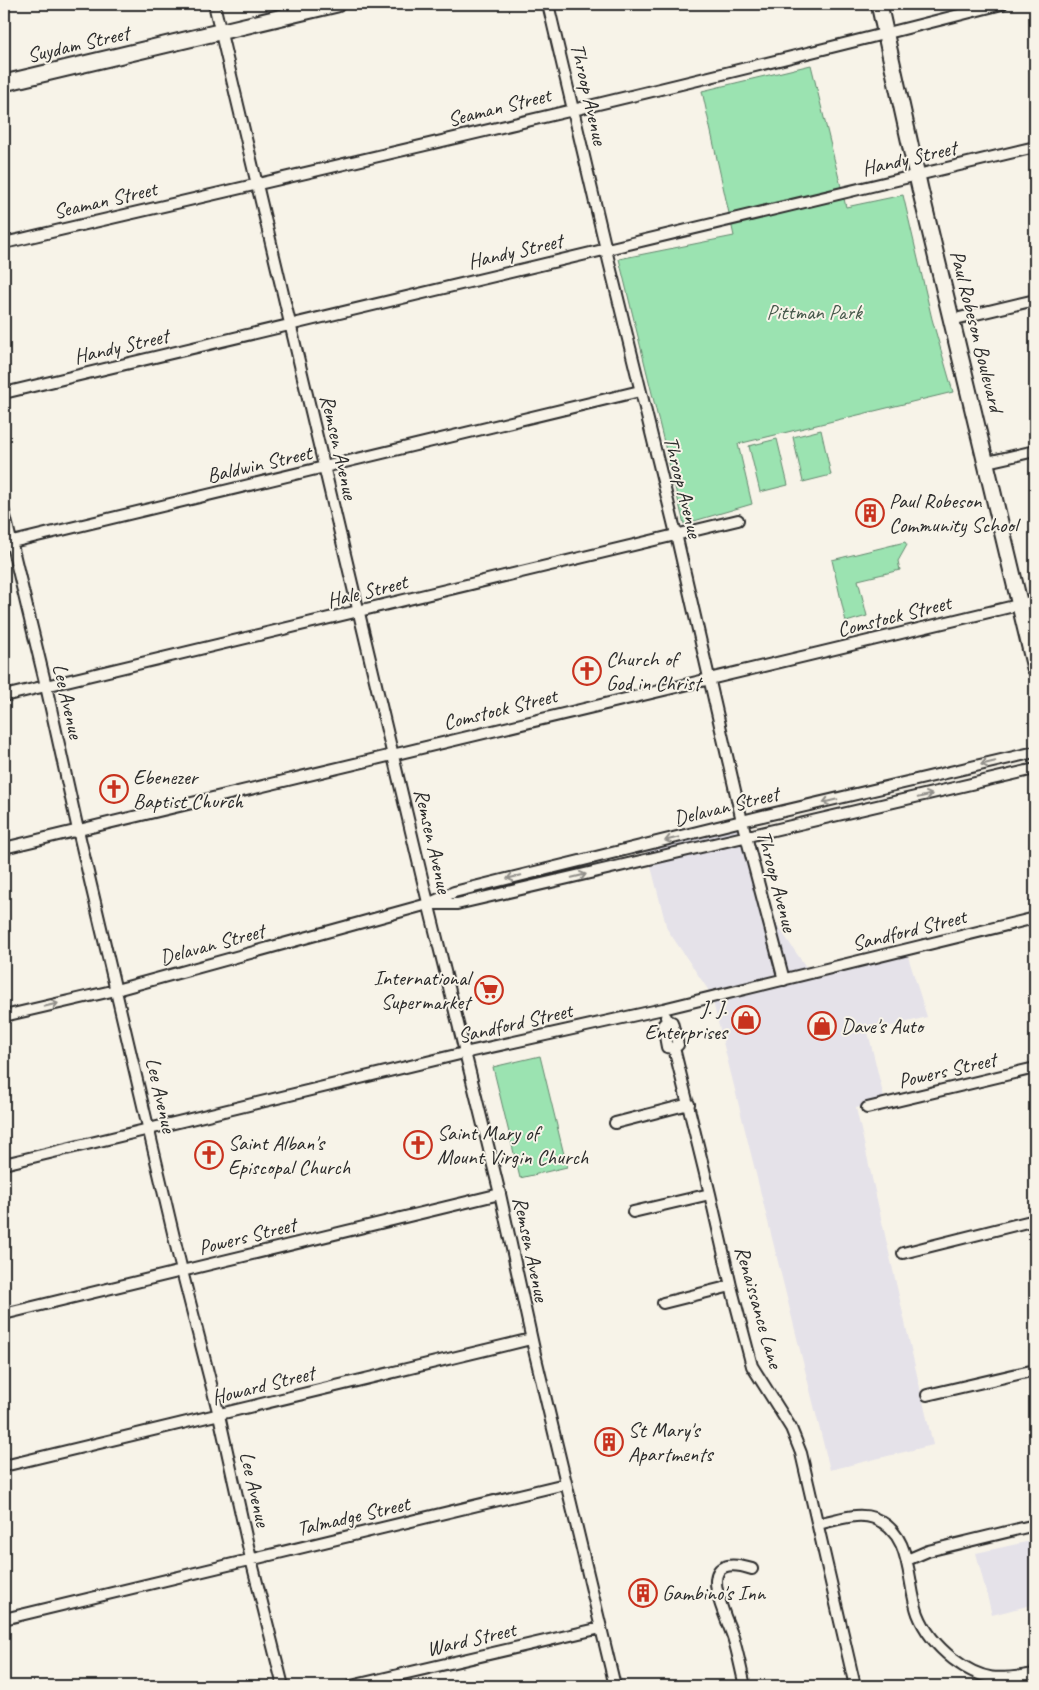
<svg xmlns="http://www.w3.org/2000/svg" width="1039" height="1690" viewBox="0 0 1039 1690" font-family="Caveat,sans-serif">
	<rect width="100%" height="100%" fill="#f7f3e8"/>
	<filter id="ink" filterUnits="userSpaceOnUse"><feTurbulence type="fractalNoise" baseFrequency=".02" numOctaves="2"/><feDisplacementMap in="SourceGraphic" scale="10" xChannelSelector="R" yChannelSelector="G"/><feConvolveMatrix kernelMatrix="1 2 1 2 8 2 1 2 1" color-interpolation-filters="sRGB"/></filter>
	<g filter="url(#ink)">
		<path fill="#e5e2e9" d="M 744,827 L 762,903 L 808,970 L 905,947 L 927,1017 L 868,1032 L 885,1102 L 856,1108 L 933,1445 L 830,1470 L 711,994 L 667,929 L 647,851 Z
			M 1035,1540 L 1035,1604 L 992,1615 L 976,1553 Z"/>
		<path fill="#9be3b1" stroke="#63876e" d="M 811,65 L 846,207 L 903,195 L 932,319 L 953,392 L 738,444 L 752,504 L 684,524 L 619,259 L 734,236 L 702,91 Z
			M 821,430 L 831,475 L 803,482 L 793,437 Z
			M 777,439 L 788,485 L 760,492 L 749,446 Z
			M 905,542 L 907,545 L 898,561 L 900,570 L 858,580 L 867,616 L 846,622 L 832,560 Z
			M 540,1056 L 567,1167 L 520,1178 L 493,1067 Z"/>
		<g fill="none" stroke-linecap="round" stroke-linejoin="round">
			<defs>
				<path id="street" d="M 214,4 L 424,886 L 500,1194 L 535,1354 L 615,1686
					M 548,4 L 609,262 L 676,534 L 742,821 L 784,980
					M 4,243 C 337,166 671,89 1002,4
					M 951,320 L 1035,300
					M 4,393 L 1035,147
					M 987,462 L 1035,451
					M 4,512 L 46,686 L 78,830 L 182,1271 L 219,1415 L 251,1559 L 283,1686
					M 4,544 L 640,391
					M 4,696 L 738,520
					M 4,848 L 1035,601
					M 432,904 L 457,904 L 1035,769
					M 4,1016 L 116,990 L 428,904 L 454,892 L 754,818 L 1035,752
					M 666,1017 L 667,1021 L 663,1025 L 667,1047 L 674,1048
					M 667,1021 L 672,1022 L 678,1045 L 674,1048 L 710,1194 L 731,1286 L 752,1366 L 791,1428 L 801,1453 L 855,1686
					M 867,1108 L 1035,1068
					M 615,1123 L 689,1104
					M 4,1164 L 464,1053 L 663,1009 L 1035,918
					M 633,1212 L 710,1194
					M 903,1253 L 1035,1220
					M 663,1303 L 731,1286
					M 4,1314 L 500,1194
					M 927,1395 L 1035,1370
					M 4,1466 L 531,1339
					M 818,1524 C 835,1520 857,1512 874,1518 C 914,1534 906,1582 918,1614 C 925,1632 938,1647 953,1659 C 983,1682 999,1680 1035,1674
					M 907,1560 L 928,1551 L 1035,1525
					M 4,1619 L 565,1484
					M 351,1686 L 601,1628
					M 745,1686 C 741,1670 738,1653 733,1637 C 724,1611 691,1550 752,1569"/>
				<path id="secondary" d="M 879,4 L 920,189 L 1035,668
					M 4,83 L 337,4"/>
			</defs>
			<use href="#street" stroke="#2b2b2b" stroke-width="14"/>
			<use href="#secondary" stroke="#2b2b2b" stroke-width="19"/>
			<use href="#street" stroke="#f7f3e8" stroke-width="10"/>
			<use href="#secondary" stroke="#f7f3e8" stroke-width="15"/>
		</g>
		<defs><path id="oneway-shaft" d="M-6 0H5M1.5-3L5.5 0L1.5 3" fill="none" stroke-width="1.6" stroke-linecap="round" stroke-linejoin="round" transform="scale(1.25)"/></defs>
		<g stroke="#918f8a">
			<use href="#oneway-shaft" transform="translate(988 763) rotate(167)"/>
			<use href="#oneway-shaft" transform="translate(925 796) rotate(-13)"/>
			<use href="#oneway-shaft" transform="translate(830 801) rotate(167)"/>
			<use href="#oneway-shaft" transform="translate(672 839) rotate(166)"/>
			<use href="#oneway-shaft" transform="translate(579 876) rotate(-13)"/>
			<use href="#oneway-shaft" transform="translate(514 877) rotate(166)"/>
			<use href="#oneway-shaft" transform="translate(51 1005) rotate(-13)"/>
		</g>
	</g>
	<defs>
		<symbol id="building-ring" viewBox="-11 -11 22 22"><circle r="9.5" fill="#f7f3e8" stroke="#c8321e" stroke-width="1.5"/><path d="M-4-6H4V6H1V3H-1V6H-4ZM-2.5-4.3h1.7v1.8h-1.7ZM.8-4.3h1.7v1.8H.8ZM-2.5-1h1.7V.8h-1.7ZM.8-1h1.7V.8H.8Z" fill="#c8321e"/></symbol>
		<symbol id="church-ring" viewBox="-11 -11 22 22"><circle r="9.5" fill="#f7f3e8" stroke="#c8321e" stroke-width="1.5"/><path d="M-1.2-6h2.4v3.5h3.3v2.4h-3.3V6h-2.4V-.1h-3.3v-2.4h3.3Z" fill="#c8321e"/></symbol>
		<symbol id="supermarket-ring" viewBox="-11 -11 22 22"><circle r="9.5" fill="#f7f3e8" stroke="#c8321e" stroke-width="1.5"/><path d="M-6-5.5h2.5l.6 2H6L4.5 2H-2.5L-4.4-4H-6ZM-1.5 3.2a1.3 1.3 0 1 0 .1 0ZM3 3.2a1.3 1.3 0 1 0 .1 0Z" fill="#c8321e"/></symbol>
		<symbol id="shop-ring" viewBox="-11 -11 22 22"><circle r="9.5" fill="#f7f3e8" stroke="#c8321e" stroke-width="1.5"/><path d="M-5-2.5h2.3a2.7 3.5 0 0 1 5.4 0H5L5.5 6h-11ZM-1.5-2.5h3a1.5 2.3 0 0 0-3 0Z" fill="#c8321e"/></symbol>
	</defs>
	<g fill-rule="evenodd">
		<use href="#building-ring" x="854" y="497" width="32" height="32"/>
		<use href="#church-ring" x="571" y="655" width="32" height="32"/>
		<use href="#church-ring" x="98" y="773" width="32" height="32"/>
		<use href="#supermarket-ring" x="473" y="974" width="32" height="32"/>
		<use href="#shop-ring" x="730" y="1004" width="32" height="32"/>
		<use href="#shop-ring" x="806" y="1010" width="32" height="32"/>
		<use href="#church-ring" x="402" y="1129" width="32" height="32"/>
		<use href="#church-ring" x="193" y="1139" width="32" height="32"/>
		<use href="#building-ring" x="593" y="1426" width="32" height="32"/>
		<use href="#building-ring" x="627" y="1577" width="32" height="32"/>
	</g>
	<g text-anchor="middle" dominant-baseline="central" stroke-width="4" stroke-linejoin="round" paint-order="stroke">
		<g font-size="21" fill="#2b2b2b" stroke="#f7f3e8">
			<text transform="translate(78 44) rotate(-13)">Suydam Street</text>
			<text transform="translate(589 94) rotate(77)">Throop Avenue</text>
			<text transform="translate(499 107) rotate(-14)">Seaman Street</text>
			<text transform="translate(909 158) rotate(-13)">Handy Street</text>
			<text transform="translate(105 200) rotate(-13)">Seaman Street</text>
			<text transform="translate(515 251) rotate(-13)">Handy Street</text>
			<text transform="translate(977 331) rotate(76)">Paul Robeson Boulevard</text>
			<text transform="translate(121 346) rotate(-13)">Handy Street</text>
			<text transform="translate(339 447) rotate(77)">Remsen Avenue</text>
			<text transform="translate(259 464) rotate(-13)">Baldwin Street</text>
			<text transform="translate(683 487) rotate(76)">Throop Avenue</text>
			<text transform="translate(367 591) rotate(-14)">Hale Street</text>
			<text transform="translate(894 616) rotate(-14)">Comstock Street</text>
			<text transform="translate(68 701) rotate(77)">Lee Avenue</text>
			<text transform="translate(500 709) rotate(-14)">Comstock Street</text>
			<text transform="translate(726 806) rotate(-14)">Delavan Street</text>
			<text transform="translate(433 841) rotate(77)">Remsen Avenue</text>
			<text transform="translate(777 881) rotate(75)">Throop Avenue</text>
			<text transform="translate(909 930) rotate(-14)">Sandford Street</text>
			<text transform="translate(212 944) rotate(-15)">Delavan Street</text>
			<text transform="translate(515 1023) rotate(-13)">Sandford Street</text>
			<text transform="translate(947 1070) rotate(-13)">Powers Street</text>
			<text transform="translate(161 1095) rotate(77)">Lee Avenue</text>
			<text transform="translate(247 1236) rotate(-14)">Powers Street</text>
			<text transform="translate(531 1249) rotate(78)">Remsen Avenue</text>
			<text transform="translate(759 1307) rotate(74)">Renaissance Lane</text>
			<text transform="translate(263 1385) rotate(-14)">Howard Street</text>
			<text transform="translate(255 1489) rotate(77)">Lee Avenue</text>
			<text transform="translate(353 1516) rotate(-13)">Talmadge Street</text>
			<text transform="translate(471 1639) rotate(-13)">Ward Street</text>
		</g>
		<g font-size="21" fill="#47594c" stroke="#f7f3e8">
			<text x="814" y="312">Pittman Park</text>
		</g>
		<g font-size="21" fill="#2b2b2b" stroke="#f7f3e8" text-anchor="start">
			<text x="889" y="501">Paul Robeson<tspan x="889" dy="24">Community School</tspan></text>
			<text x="606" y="659">Church of<tspan x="606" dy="24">God in Christ</tspan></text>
			<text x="133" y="777">Ebenezer<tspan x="133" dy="24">Baptist Church</tspan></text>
			<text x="470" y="978" text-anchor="end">International<tspan x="470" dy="24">Supermarket</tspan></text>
			<text x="727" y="1008" text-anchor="end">J. J.<tspan x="727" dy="24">Enterprises</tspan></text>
			<text x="841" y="1026">Dave's Auto</text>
			<text x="437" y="1133">Saint Mary of<tspan x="437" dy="24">Mount Virgin Church</tspan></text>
			<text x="228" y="1143">Saint Alban's<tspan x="228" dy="24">Episcopal Church</tspan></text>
			<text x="628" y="1430">St Mary's<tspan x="628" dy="24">Apartments</tspan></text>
			<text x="662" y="1593">Gambino's Inn</text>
		</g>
	</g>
	<rect width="1039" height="1690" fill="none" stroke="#f7f3e8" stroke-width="20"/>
	<rect x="10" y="10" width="1019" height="1670" fill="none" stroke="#2b2b2b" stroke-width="2" filter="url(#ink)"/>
</svg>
